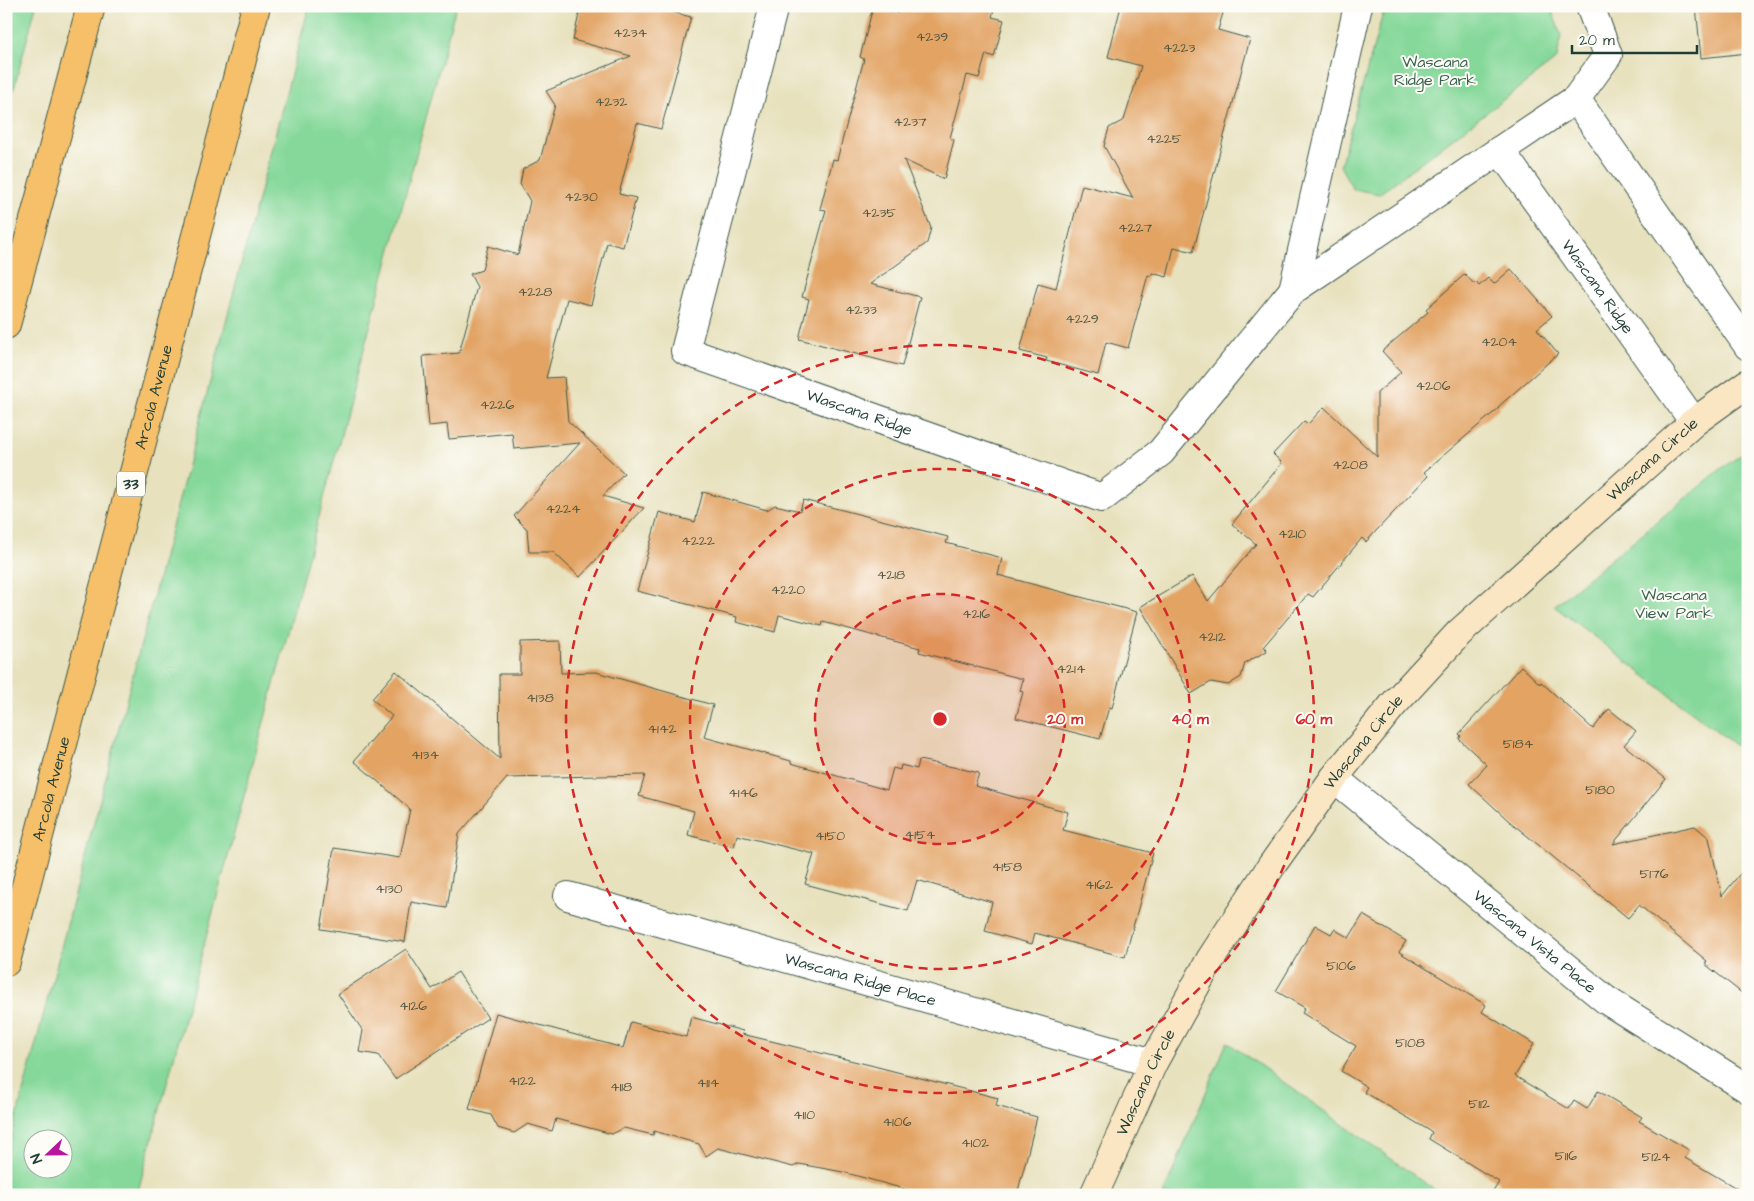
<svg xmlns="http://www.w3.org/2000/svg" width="1754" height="1201" viewBox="0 0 1754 1201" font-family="'Architects Daughter',sans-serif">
	<rect width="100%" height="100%" fill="#fdfcf7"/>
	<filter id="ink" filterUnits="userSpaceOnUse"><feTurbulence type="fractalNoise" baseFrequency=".02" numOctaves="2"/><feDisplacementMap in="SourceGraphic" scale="10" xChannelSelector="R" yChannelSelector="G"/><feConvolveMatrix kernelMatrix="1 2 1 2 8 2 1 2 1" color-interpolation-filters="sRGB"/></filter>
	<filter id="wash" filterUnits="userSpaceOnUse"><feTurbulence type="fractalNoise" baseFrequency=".0096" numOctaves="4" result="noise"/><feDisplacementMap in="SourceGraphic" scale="20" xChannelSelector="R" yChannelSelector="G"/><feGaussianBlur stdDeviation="1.12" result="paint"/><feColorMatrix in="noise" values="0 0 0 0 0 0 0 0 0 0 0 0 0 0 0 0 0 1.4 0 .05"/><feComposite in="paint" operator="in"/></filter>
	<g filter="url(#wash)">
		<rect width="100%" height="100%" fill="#e7e1bd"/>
		<path fill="#85d89a" stroke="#528a67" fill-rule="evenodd" d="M 6,6 L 36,6 L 6,118 Z
			M 309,6 L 456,6 L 137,1195 L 6,1195 L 6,1157 ZM 32,1138 L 62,1138 L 62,1168 L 32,1168 Z
			M 1385,6 L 1550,6 L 1561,35 L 1557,59 L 1379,194 L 1353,189 L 1340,166 Z
			M 1748,450 L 1748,755 L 1554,606 L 1722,468 Z
			M 1227,1042 L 1442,1195 L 1163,1195 Z"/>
		<g id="blocks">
			<path fill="#e2a363" d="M 581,6 L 669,6 L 668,11 L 691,17 L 661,129 L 637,123 L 619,194 L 636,198 L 623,247 L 607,243 L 591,305 L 567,299 L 546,378 L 564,377 L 568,421 L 624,473 L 603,496 L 644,508 L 580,577 L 553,552 L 529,552 L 527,529 L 514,516 L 580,443 L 514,449 L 512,433 L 449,439 L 447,424 L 429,426 L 423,356 L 459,353 L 477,287 L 470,274 L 482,270 L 488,246 L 518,255 L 530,201 L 520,184 L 523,169 L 540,160 L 555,105 L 546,91 L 631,56 L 573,40 Z
				M 900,6 L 995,6 L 992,17 L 1004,20 L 994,57 L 986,54 L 979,78 L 967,75 L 950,138 L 954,140 L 944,179 L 904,160 L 931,228 L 927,243 L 870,284 L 920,297 L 902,366 L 799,339 L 809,299 L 802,297 L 826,210 L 820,209 L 833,159 L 837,160 L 864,59 L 860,57 L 873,7 L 898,13 Z
				M 1121,6 L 1225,6 L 1218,30 L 1250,39 L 1193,252 L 1174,247 L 1167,277 L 1152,273 L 1151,276 L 1148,275 L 1128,348 L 1106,342 L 1098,375 L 1046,361 L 1047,358 L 1020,351 L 1038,283 L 1056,288 L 1082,185 L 1133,198 L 1104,146 L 1109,128 L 1124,120 L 1141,66 L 1108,57 Z
				M 1696,6 L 1748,6 L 1748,53 L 1701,58 Z
				M 1511,269 L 1552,316 L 1537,329 L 1558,354 L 1498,407 L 1499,408 L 1424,472 L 1428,476 L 1376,531 L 1366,542 L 1362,538 L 1313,597 L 1308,594 L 1264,646 L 1267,651 L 1245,663 L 1241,677 L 1228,685 L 1211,682 L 1191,694 L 1140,607 L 1192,576 L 1208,601 L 1256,544 L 1232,524 L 1282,463 L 1273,454 L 1304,421 L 1308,424 L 1324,407 L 1377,457 L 1377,393 L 1401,372 L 1382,351 L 1428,312 L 1426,309 L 1465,274 L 1474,284 L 1476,282 L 1479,286 L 1488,278 L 1494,284 Z
				M 703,492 L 767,510 L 775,505 L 800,511 L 803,500 L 948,537 L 946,543 L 1002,558 L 998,575 L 1137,612 L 1112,708 L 1109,707 L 1100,739 L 1016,718 L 1023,692 L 1020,691 L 1023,679 L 919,652 L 920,648 L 823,622 L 822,626 L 779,615 L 775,632 L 736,622 L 737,617 L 637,591 L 659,512 L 695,522 Z
				M 560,641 L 561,673 L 596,672 L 713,705 L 704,737 L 791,761 L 791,763 L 887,790 L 893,768 L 900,770 L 901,765 L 917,769 L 919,760 L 958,768 L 979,773 L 975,786 L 1068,812 L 1063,830 L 1153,853 L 1125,957 L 1035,933 L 1032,944 L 985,931 L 992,902 L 917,880 L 908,911 L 805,884 L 814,854 L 737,835 L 734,847 L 688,835 L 694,811 L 639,796 L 645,775 L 507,778 L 459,834 L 447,908 L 411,902 L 405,942 L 321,929 L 334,848 L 400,858 L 410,809 L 354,761 L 392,716 L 372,699 L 396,671 L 500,759 L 499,674 L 520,674 L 520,642 Z
				M 1521,666 L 1540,684 L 1541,682 L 1593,729 L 1609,709 L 1636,731 L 1624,745 L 1666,779 L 1613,844 L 1695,826 L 1709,838 L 1722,896 L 1748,864 L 1748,998 L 1705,964 L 1707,961 L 1639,905 L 1628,918 L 1509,821 L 1469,784 L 1487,765 L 1459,739 L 1461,736 L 1459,734 Z
				M 1363,915 L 1406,941 L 1399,952 L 1486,1005 L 1482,1012 L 1534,1044 L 1515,1076 L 1569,1109 L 1574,1101 L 1587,1109 L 1598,1091 L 1642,1117 L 1639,1121 L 1689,1150 L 1685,1158 L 1748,1195 L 1491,1195 L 1499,1182 L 1429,1139 L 1432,1132 L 1364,1092 L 1367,1087 L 1341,1071 L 1356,1046 L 1302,1013 L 1305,1008 L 1276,991 L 1315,925 L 1331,934 L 1334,929 L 1349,938 Z
				M 406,949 L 432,989 L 458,972 L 488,1018 L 395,1079 L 378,1055 L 359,1052 L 363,1031 L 338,994 Z
				M 496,1013 L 623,1048 L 631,1022 L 686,1037 L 691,1017 L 743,1031 L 742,1034 L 870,1065 L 998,1098 L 996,1106 L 1037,1117 L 1017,1195 L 926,1195 L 843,1172 L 799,1164 L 793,1167 L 718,1148 L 706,1156 L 699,1144 L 654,1131 L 653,1135 L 624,1128 L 612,1134 L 556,1119 L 552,1131 L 528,1124 L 514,1133 L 498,1128 L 491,1115 L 469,1109 Z"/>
		</g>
	</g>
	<g filter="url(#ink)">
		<use href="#blocks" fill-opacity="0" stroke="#3d5649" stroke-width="1"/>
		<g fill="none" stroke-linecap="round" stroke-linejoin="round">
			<defs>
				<g id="street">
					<path id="s1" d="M 774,6 L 685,351 L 1102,498 L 1161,452 L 1293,290 L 1576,99 L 1608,55 L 1590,6"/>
					<path d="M 1576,99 L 1748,346"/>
					<path id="s2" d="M 1500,150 L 1694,422"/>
					<path d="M 1293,290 L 1358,6"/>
					<path id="s3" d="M 1334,778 L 1606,1000 L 1748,1089"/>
					<path id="s4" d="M 568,896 L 1153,1063"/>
				</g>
				<g id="secondary">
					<path id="s5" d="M 1094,1195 L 1153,1063 L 1210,960 L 1272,865 L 1334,778 L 1393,705 L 1459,633 L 1694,422 L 1748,383"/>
				</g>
				<g id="primary">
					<path d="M 6,325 L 91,6"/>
					<path id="s6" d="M 6,962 L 256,6"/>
				</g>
			</defs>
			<use href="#street" stroke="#3d5649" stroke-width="30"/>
			<use href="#secondary" stroke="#3d5649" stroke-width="30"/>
			<use href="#primary" stroke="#3d5649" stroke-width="30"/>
			<use href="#street" stroke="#fff" stroke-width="28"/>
			<use href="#secondary" stroke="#fbe6c4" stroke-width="28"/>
			<use href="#primary" stroke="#f6c06b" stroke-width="28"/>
		</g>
	</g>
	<circle cx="940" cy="719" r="125" fill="#d62828" fill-opacity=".12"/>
	<g fill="none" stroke="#d62828" stroke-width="2.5" stroke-dasharray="9 6">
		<circle cx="940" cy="719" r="125"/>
		<circle cx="940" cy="719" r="250"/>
		<circle cx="940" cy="719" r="374"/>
	</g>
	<g text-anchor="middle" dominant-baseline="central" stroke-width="4" stroke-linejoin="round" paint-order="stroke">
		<g font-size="14" fill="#505640">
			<text x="630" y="33">4234</text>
			<text x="932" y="37">4239</text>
			<text x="1179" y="48">4223</text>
			<text x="611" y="102">4232</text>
			<text x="910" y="122">4237</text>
			<text x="1164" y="139">4225</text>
			<text x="581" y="197">4230</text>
			<text x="879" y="213">4235</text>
			<text x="1135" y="228">4227</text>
			<text x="535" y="292">4228</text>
			<text x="861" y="310">4233</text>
			<text x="1082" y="319">4229</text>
			<text x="1499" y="342">4204</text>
			<text x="1433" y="386">4206</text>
			<text x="497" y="405">4226</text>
			<text x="1350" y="465">4208</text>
			<text x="563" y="509">4224</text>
			<text x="1292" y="534">4210</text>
			<text x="698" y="541">4222</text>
			<text x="891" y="575">4218</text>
			<text x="788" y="590">4220</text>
			<text x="976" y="614">4216</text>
			<text x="1212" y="637">4212</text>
			<text x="1071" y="669">4214</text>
			<text x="540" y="698">4138</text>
			<text x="662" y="729">4142</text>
			<text x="1518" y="744">5184</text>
			<text x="425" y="755">4134</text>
			<text x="1600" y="790">5180</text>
			<text x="743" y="793">4146</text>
			<text x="920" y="835">4154</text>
			<text x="830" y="836">4150</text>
			<text x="1007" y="867">4158</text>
			<text x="1654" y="874">5176</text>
			<text x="1099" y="885">4162</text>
			<text x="389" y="889">4130</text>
			<text x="1341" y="966">5106</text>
			<text x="413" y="1006">4126</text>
			<text x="1410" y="1043">5108</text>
			<text x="522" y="1081">4122</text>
			<text x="708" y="1083">4114</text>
			<text x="621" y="1087">4118</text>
			<text x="1479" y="1104">5112</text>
			<text x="804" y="1115">4110</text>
			<text x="897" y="1122">4106</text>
			<text x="975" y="1143">4102</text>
			<text x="1566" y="1156">5116</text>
			<text x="1656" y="1157">5124</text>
		</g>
		<rect fill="#fdfcf7" stroke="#62766e" stroke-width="1" x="117" y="471.5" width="28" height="25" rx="4"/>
		<g font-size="15" font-weight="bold" fill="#1f3d34">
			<text x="131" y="484">33</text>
		</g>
		<g font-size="16" fill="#38644e" stroke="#fdfcf7">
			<text x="1435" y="62">Wascana<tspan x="1435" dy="18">Ridge Park</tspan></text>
			<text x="1674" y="595">Wascana<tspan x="1674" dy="18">View Park</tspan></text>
		</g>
		<g font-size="16" fill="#1f3d34" stroke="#fdfcf7">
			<text stroke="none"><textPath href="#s2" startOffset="168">Wascana Ridge</textPath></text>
			<text stroke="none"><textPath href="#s6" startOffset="584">Arcola Avenue</textPath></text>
			<text stroke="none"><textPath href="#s1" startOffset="541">Wascana Ridge</textPath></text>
			<text stroke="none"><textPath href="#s5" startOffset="934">Wascana Circle</textPath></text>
			<text stroke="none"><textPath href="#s5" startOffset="529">Wascana Circle</textPath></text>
			<text stroke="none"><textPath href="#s6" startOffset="179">Arcola Avenue</textPath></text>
			<text stroke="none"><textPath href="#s3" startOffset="259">Wascana Vista Place</textPath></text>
			<text stroke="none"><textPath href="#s4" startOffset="304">Wascana Ridge Place</textPath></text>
			<text stroke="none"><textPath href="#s5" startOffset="124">Wascana Circle</textPath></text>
		</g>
	</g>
	<circle cx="940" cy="719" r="8" fill="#d62828" stroke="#fdfcf7" stroke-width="2.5"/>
	<g font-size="15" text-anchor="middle" font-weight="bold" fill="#d62828" stroke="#fdfcf7" stroke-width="4" stroke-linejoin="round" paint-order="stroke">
		<text x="1065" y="724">20 m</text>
		<text x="1190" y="724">40 m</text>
		<text x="1314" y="724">60 m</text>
	</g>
	<rect width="1754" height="1201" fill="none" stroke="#fdfcf7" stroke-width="25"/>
	<g transform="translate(48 1154) rotate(248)"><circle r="24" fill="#fdfcf7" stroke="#a4b0a9"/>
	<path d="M0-4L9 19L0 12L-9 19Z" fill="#b5179e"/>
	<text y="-8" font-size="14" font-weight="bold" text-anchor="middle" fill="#1f3d34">N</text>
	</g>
	<path d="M1572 45v8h125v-8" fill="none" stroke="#1f3d34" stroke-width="2.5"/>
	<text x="1579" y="45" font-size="15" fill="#1f3d34" stroke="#fdfcf7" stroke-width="4" paint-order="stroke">20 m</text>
</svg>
